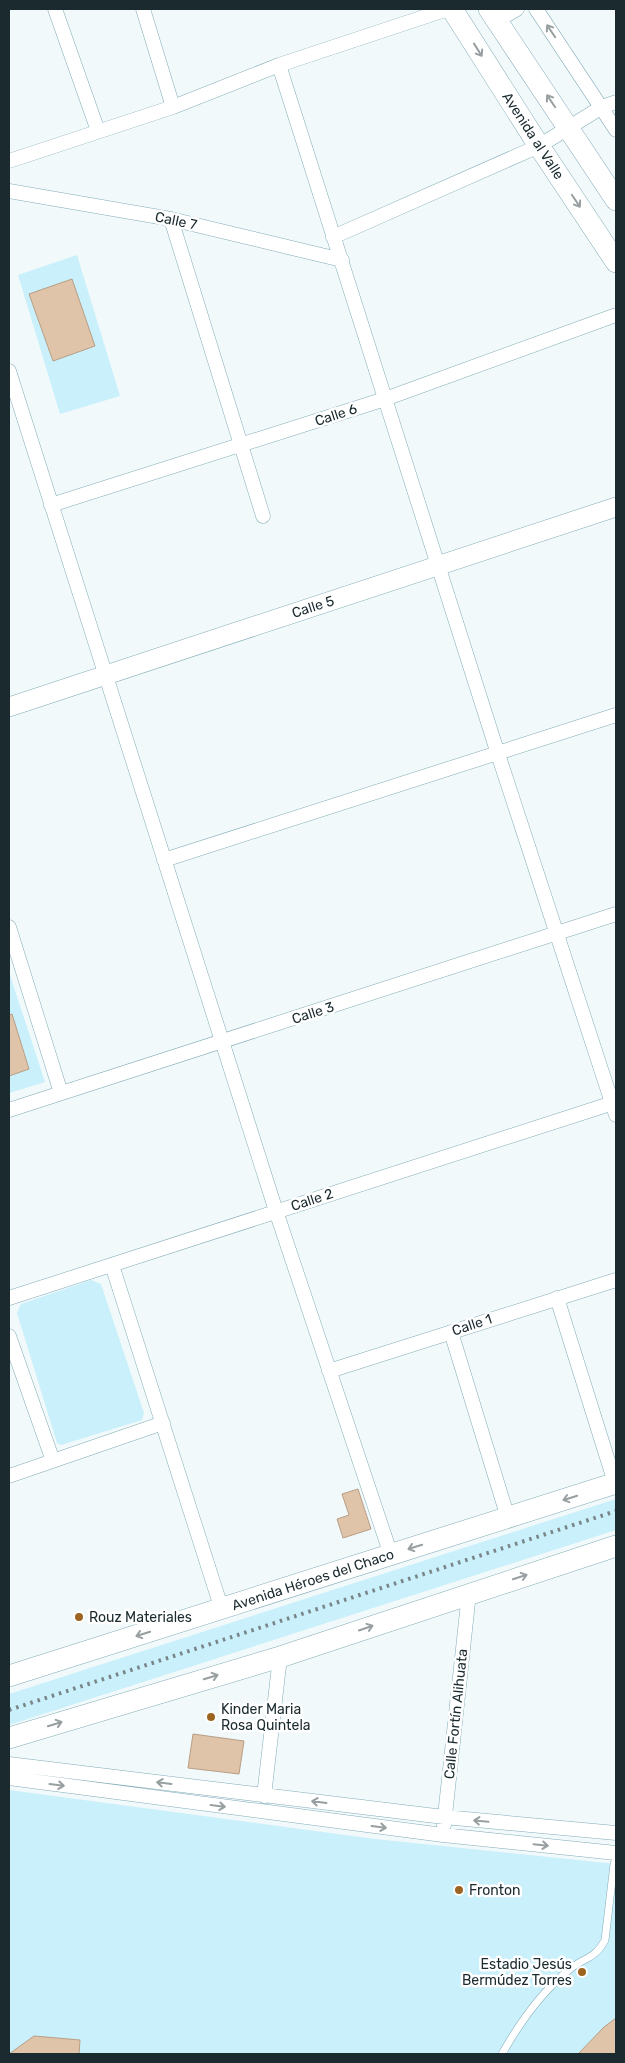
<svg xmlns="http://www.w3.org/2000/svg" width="625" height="2063" viewBox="0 0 625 2063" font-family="Rubik,sans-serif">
	<rect width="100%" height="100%" fill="#f1f9fb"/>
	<path fill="#c9f0fb" d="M 77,255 L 120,396 L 60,414 L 18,275 Z
		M 9,972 L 45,1082 L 9,1093 Z
		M 91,1280 L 101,1284 L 144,1413 L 142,1420 L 61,1445 L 57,1443 L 17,1313 L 21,1304 Z
		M 616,1499 L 616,1530 L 9,1725 L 9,1694 Z
		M 9,1790 L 375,1839 L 616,1864 L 616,2054 L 9,2054 Z"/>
	<path fill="#dfc4aa" stroke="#b89e85" d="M 72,279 L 95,346 L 53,361 L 29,294 Z
		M 12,1014 L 29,1069 L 9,1076 L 9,1015 Z
		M 358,1489 L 371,1529 L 343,1538 L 337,1519 L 349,1515 L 342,1494 Z
		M 193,1734 L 244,1741 L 239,1774 L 188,1768 Z
		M 616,2018 L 616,2054 L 578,2054 L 604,2027 Z
		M 34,2036 L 80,2040 L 79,2054 L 9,2054 Z"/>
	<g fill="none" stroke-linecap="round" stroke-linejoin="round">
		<defs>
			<path id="lane" d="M 502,2054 C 520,2022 541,1992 570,1969 C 585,1957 595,1959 605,1940 L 614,1864 L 616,1858"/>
			<path id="street" d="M 55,9 L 98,131
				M 143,9 L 173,107
				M 536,9 L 616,130
				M 497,21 L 517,9
				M 279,65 L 498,754 L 616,1115
				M 9,161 L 173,107 L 279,65 L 448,9
				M 9,191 L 171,219 L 342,260
				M 171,219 L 263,516
				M 333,237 L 539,146 L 602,107 L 616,102
				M 9,371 L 276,1211 L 391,1555
				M 51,505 L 385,399 L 616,315
				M 164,860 L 616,715
				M 9,927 L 61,1093
				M 9,1110 L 616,914
				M 112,1265 L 222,1610
				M 9,1298 L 616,1102
				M 557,1298 L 615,1483
				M 451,1332 L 508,1518
				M 9,1336 L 53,1461
				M 329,1371 L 616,1280
				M 9,1476 L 163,1423
				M 9,1764 L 444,1817 L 616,1833
				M 9,1778 L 443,1835 L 616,1853
				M 264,1796 L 280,1657
				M 444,1825 L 469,1593"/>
			<path id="secondary" d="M 9,707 L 616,507"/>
			<path id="primary" d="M 452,9 L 539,146 L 616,262
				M 489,9 L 616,200
				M 9,1676 L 616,1483
				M 9,1738 L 280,1657 L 616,1546"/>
		</defs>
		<use href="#lane" stroke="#84acb8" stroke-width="8"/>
		<use href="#street" stroke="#84acb8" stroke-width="15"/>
		<use href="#secondary" stroke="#84acb8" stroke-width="20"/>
		<use href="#primary" stroke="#84acb8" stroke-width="22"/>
		<use href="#lane" stroke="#fff" stroke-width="7"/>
		<use href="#street" stroke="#fff" stroke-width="14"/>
		<use href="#secondary" stroke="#fff" stroke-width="19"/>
		<use href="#primary" stroke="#fff" stroke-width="21"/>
		<path stroke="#798589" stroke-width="4" stroke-dasharray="2.5 5" stroke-linecap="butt" d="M 9,1710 L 616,1511"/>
	</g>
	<defs><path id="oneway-shaft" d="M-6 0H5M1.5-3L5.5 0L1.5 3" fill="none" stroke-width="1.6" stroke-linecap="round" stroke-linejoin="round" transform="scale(1.25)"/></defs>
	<g stroke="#989fa1">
		<use href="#oneway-shaft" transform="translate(551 31) rotate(-124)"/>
		<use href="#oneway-shaft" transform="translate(478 50) rotate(58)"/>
		<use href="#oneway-shaft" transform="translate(551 101) rotate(-124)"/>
		<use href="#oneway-shaft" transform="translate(576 201) rotate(56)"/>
		<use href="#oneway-shaft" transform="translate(570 1498) rotate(162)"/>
		<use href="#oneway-shaft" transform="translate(415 1547) rotate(163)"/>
		<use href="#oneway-shaft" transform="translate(520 1577) rotate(-18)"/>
		<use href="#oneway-shaft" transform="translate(366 1628) rotate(-19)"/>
		<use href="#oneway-shaft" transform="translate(143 1634) rotate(163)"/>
		<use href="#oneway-shaft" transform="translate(211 1677) rotate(-17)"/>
		<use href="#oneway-shaft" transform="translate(55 1724) rotate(-17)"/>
		<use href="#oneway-shaft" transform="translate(164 1783) rotate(-173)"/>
		<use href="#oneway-shaft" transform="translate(57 1785) rotate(7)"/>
		<use href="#oneway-shaft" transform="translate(319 1802) rotate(-173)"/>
		<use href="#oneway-shaft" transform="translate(218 1806) rotate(7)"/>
		<use href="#oneway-shaft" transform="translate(481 1821) rotate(-175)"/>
		<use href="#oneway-shaft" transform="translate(379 1827) rotate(7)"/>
		<use href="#oneway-shaft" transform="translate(541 1845) rotate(6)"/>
	</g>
	<g fill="#9c6420" stroke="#fff" stroke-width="2">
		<circle cx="79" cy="1617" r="5"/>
		<circle cx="211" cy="1717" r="5"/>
		<circle cx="459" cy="1890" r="5"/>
		<circle cx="582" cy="1972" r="5"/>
	</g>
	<g text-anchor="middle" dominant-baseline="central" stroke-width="5" stroke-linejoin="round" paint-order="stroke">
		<g font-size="14" fill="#1a2a2f" stroke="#fff">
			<text transform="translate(533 136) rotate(57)">Avenida al Valle</text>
			<text transform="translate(176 221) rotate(12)">Calle 7</text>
			<text transform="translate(336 415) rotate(-18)">Calle 6</text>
			<text transform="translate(313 607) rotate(-18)">Calle 5</text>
			<text transform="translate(313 1013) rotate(-18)">Calle 3</text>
			<text transform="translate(312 1200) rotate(-18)">Calle 2</text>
			<text transform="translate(472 1325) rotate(-18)">Calle 1</text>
			<text transform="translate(313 1580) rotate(-18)">Avenida Héroes del Chaco</text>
			<text transform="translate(456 1714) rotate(-84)">Calle Fortín Alihuata</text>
		</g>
		<g font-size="14" fill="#1a2a2f" stroke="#fff" text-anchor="start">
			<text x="89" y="1617">Rouz Materiales</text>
			<text x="221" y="1709">Kinder Maria<tspan x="221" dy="16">Rosa Quintela</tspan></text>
			<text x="469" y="1890">Fronton</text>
			<text x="572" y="1964" text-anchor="end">Estadio Jesús<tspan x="572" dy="16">Bermúdez Torres</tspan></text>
		</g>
	</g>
	<rect width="625" height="2063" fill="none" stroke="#1a2a2f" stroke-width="20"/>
</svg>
